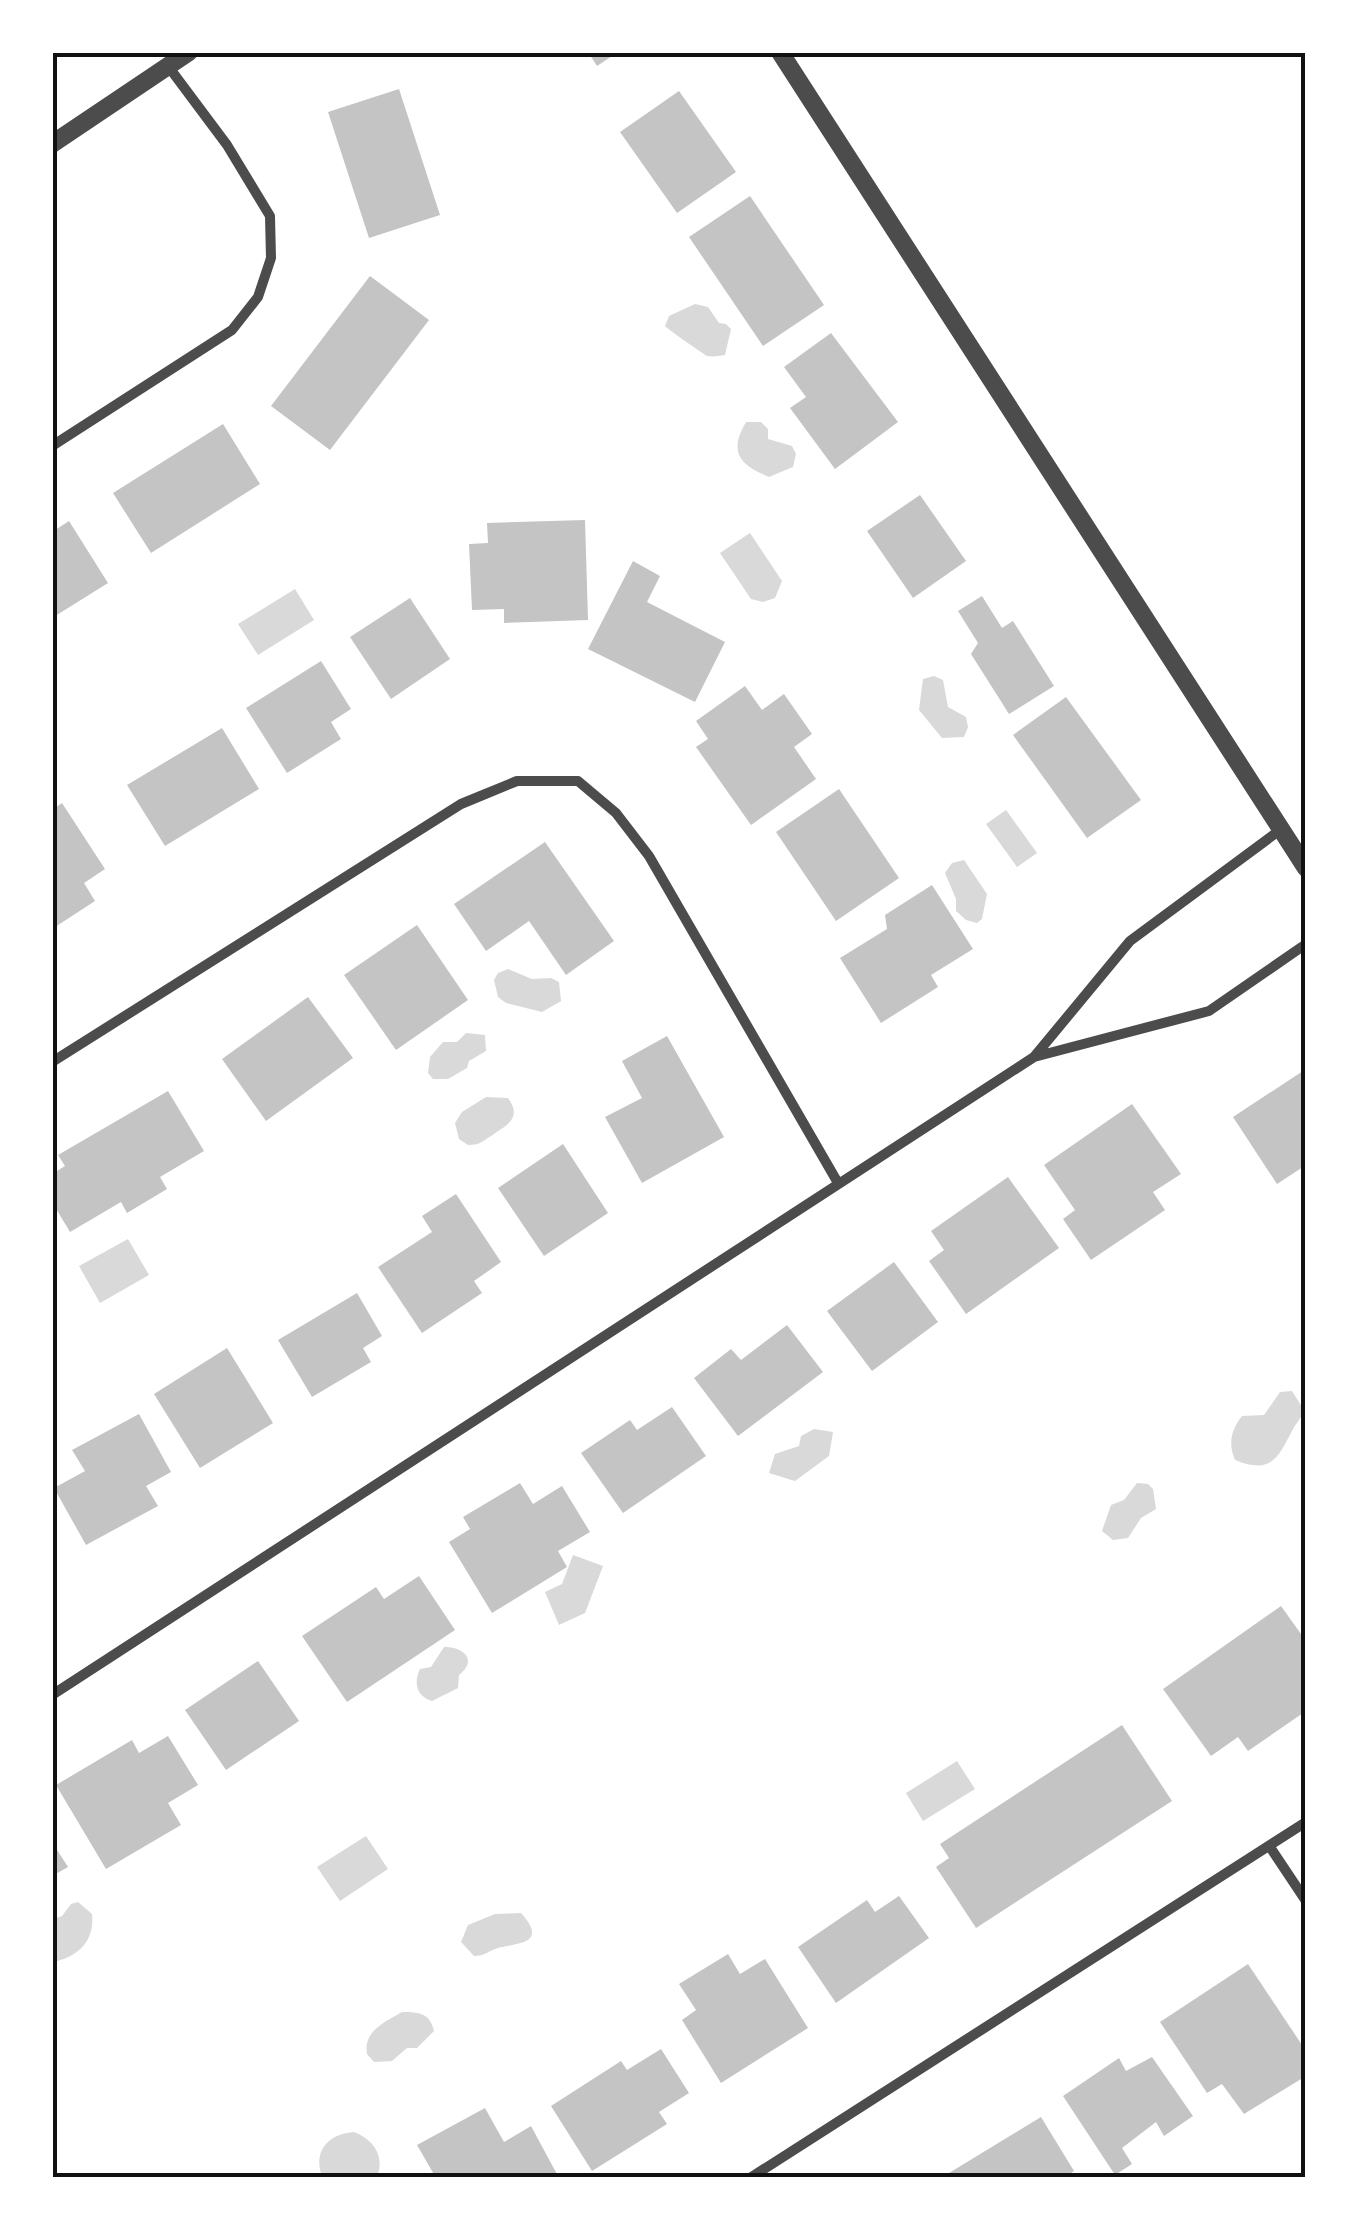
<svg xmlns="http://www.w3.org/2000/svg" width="1358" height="2230" viewBox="0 0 1358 2230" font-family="Inter,sans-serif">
	<rect width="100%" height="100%" fill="#fff"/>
	<path fill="#d9d9d9" d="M 695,304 L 708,307 L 719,323 L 726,324 L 731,329 L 725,355 C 718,356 714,357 707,356 C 705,355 667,329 665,326 L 669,316 Z
		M 746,422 L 761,422 L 768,429 L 768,439 L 792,446 L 796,454 L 793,467 L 769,477 C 740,465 728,453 746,422 Z
		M 750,533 L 782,581 L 775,598 L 763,602 L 751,599 L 720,553 Z
		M 295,589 L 314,620 L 258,655 L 238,624 Z
		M 934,676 L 943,680 L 948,707 L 966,717 L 968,727 L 964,737 L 942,738 L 919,710 L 923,679 Z
		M 1006,810 L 1037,853 L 1017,867 L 986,824 Z
		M 964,860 L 987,894 L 982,919 L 977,923 L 966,920 L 956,911 L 956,899 L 945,873 L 952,863 Z
		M 508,969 L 532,979 L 551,978 L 559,982 L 561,1001 L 542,1012 L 506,1003 L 498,997 L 494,980 L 498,973 Z
		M 466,1033 L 485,1035 L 486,1051 L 469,1061 L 467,1068 L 448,1079 L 433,1079 L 428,1073 L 430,1057 L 443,1042 L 457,1042 Z
		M 486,1097 L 508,1098 C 523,1119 506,1125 491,1136 C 481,1142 480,1145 468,1145 L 459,1139 L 455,1123 L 462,1112 Z
		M 128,1239 L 149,1275 L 100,1303 L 79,1266 Z
		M 1292,1391 L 1304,1410 C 1301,1419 1296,1423 1292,1431 C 1278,1457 1272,1475 1235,1460 C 1228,1444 1231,1430 1242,1416 L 1264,1415 L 1280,1392 Z
		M 814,1429 L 833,1432 L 829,1456 L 795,1481 L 769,1473 L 775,1454 L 799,1446 L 801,1436 Z
		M 1137,1483 L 1148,1484 L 1153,1489 L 1156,1509 L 1141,1518 L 1128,1538 L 1113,1540 L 1102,1531 L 1111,1505 L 1124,1500 Z
		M 573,1555 L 603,1566 L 585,1613 L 559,1625 L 545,1592 L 562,1584 Z
		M 444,1647 C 464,1647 478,1660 459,1675 L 458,1688 L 432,1701 C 417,1697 413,1683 420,1669 L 431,1667 Z
		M 957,1761 L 975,1789 L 923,1821 L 906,1793 Z
		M 366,1836 L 388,1869 L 340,1901 L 317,1867 Z
		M 78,1902 L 92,1914 C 95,1941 78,1957 53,1962 L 53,1919 L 62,1916 L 71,1904 Z
		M 521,1913 C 550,1945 515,1943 498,1948 C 488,1951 485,1956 474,1956 L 461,1942 L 468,1925 L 495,1914 Z
		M 402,2012 C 419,2012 430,2013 434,2031 L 417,2048 L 407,2048 L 392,2061 L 374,2062 L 367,2054 C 363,2031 385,2022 402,2012 Z
		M 354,2132 C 374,2140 385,2156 377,2177 L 322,2177 C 313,2152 327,2134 354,2132 Z"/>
	<path fill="#c4c4c4" d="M 588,52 L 618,52 L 597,66 Z
		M 399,89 L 440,215 L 369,238 L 328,112 Z
		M 679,91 L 736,172 L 677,213 L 620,132 Z
		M 750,196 L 824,305 L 763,346 L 689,237 Z
		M 370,276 L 429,320 L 330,450 L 271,406 Z
		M 831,333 L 898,422 L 835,469 L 790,408 L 806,397 L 784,367 Z
		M 223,424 L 260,484 L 151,553 L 113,493 Z
		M 920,495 L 966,561 L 913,598 L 867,531 Z
		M 585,520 L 588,620 L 504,623 L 504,609 L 472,610 L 469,544 L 488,543 L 487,523 Z
		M 69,521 L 108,583 L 52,618 L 52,532 Z
		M 633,561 L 660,576 L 647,602 L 725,642 L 695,702 L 588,649 Z
		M 982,596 L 1002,628 L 1013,621 L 1054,686 L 1009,714 L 971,654 L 978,643 L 958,611 Z
		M 410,598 L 450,659 L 391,699 L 350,637 Z
		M 321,661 L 351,709 L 331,722 L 341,739 L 287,773 L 246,708 Z
		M 745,686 L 762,710 L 784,694 L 812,734 L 794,747 L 816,779 L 751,825 L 696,747 L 708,739 L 696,721 Z
		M 1066,697 L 1141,800 L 1087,838 L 1013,735 Z
		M 222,728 L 259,789 L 165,846 L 127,785 Z
		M 839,789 L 899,878 L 836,921 L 776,832 Z
		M 62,803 L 105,869 L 84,883 L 95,901 L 52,929 L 52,810 Z
		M 545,842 L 614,941 L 566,975 L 529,921 L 486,951 L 454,904 Z
		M 932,885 L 973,949 L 931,975 L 938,987 L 881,1023 L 840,958 L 887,929 L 885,915 Z
		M 417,925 L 468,1000 L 396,1050 L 344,975 Z
		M 308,997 L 353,1058 L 266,1121 L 222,1059 Z
		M 667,1036 L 724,1137 L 642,1183 L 605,1117 L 642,1098 L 622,1061 Z
		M 1306,1069 L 1306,1165 L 1277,1184 L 1233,1117 Z
		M 168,1091 L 204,1151 L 160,1177 L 167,1189 L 127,1213 L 121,1202 L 70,1232 L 52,1202 L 52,1174 L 65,1166 L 58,1155 Z
		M 1132,1104 L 1181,1174 L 1153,1192 L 1165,1210 L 1091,1260 L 1063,1219 L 1075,1210 L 1044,1165 Z
		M 563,1144 L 608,1213 L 544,1256 L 498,1188 Z
		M 1008,1177 L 1059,1248 L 966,1314 L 929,1261 L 944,1250 L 931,1231 Z
		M 456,1194 L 501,1262 L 474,1281 L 482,1293 L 422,1333 L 378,1267 L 432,1232 L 422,1216 Z
		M 894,1262 L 938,1322 L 872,1371 L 827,1311 Z
		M 357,1293 L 382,1336 L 363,1348 L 371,1362 L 312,1397 L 278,1340 Z
		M 787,1325 L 823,1372 L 738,1436 L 694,1378 L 731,1349 L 741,1360 Z
		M 227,1348 L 273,1423 L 200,1468 L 154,1394 Z
		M 672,1407 L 706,1456 L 623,1513 L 581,1453 L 630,1420 L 637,1430 Z
		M 139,1414 L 171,1472 L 146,1486 L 158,1506 L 86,1545 L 54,1488 L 85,1471 L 72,1450 Z
		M 520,1483 L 533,1504 L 562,1486 L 590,1532 L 558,1551 L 567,1567 L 492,1613 L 449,1542 L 470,1529 L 463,1517 Z
		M 419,1576 L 455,1630 L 347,1702 L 302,1636 L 376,1587 L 384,1599 Z
		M 1281,1606 L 1306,1641 L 1306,1711 L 1248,1751 L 1238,1737 L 1211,1756 L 1163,1689 Z
		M 258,1661 L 299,1721 L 226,1770 L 185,1710 Z
		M 1122,1725 L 1172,1801 L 976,1928 L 936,1867 L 949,1858 L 940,1844 Z
		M 168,1736 L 198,1785 L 168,1803 L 181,1825 L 106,1869 L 56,1785 L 132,1740 L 139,1753 Z
		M 52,1842 L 68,1867 L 52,1876 Z
		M 899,1896 L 929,1938 L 836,2003 L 798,1947 L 867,1900 L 875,1912 Z
		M 728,1954 L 740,1974 L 765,1959 L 808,2028 L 721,2083 L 682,2020 L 696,2010 L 679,1984 Z
		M 1248,1964 L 1306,2051 L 1306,2076 L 1244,2114 L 1222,2084 L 1207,2093 L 1160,2022 Z
		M 661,2049 L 689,2093 L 659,2112 L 667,2124 L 592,2171 L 551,2106 L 621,2061 L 627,2070 Z
		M 1152,2057 L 1193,2116 L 1164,2136 L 1156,2122 L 1122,2148 L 1132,2164 L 1115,2175 L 1063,2096 L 1119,2058 L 1126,2071 Z
		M 485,2108 L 504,2142 L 531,2126 L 559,2178 L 436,2178 L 417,2145 Z
		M 1041,2117 L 1074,2171 L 1064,2178 L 953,2178 L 949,2173 Z"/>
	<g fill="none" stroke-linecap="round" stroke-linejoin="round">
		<path stroke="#4c4c4c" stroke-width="10" d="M 52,446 L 232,330 L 258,297 L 271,258 L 270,216 L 227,145 L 168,66
			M 1034,1057 L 1130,941 L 1280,830
			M 52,1062 L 461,804 L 517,781 L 578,781 L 616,813 L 649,856 L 838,1183
			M 52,1695 L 1034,1057 L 1209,1011 L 1306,944
			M 1270,1847 L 1306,1901
			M 750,2178 L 1306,1822"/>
		<path stroke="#4c4c4c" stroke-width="18" d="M 780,52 L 1306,868
			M 52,144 L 189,52"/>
	</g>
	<rect width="1358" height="2230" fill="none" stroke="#ffffff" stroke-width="110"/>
	<rect x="55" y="55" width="1248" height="2120" fill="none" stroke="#111" stroke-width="4"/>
</svg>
